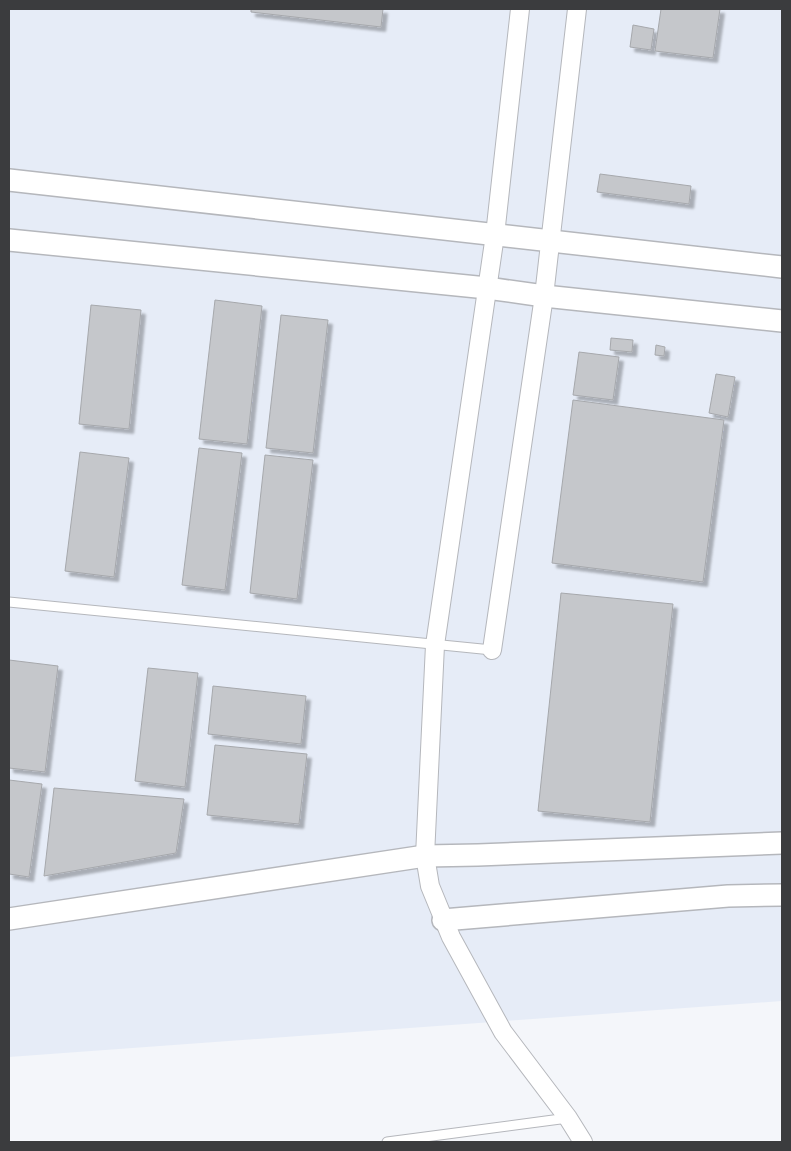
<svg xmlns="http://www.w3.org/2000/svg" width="791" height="1151" viewBox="0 0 791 1151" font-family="'Roboto Serif',serif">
	<defs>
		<filter id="shadow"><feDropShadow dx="4.5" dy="4.5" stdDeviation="1" flood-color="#0004"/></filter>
	</defs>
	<rect width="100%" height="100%" fill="#f4f6fa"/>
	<path fill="#e6ecf7" d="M 9,9 L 782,9 L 782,1001 L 9,1057 Z"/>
	<path fill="#c5c7cb" stroke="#a6a8ac" filter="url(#shadow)" d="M 251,9 L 383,9 L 381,27 L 251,12 Z
		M 661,9 L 720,9 L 713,58 L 655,51 Z
		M 633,25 L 654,29 L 651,50 L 630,47 Z
		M 600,174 L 691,186 L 689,204 L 597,192 Z
		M 215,300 L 262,306 L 247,444 L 199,439 Z
		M 91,305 L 141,310 L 129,429 L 79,424 Z
		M 281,315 L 328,320 L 313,453 L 266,448 Z
		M 611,338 L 633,340 L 632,352 L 610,350 Z
		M 656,345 L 665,347 L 664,356 L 655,355 Z
		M 579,352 L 619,357 L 613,400 L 573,395 Z
		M 716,374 L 735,377 L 728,417 L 709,413 Z
		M 573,400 L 724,420 L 703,582 L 552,563 Z
		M 199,448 L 242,453 L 225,590 L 182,585 Z
		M 80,452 L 129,458 L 114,577 L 65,571 Z
		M 265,455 L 313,460 L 297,599 L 250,593 Z
		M 561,593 L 673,604 L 650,822 L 538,811 Z
		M 9,660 L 58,666 L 45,772 L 9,768 Z
		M 148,668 L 198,673 L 185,787 L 135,781 Z
		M 213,686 L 306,696 L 301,744 L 208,734 Z
		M 215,745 L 307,754 L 299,824 L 207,815 Z
		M 9,780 L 42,784 L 29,877 L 9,874 Z
		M 54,788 L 184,799 L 176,853 L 44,876 Z"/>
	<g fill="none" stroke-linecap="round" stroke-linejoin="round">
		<defs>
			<path id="service" d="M 9,602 L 492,650
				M 387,1142 L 568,1118"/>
			<path id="minor" d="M 520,9 L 495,235 L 435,645 L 425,856 L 430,886 L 451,937 L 503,1032 L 568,1118 L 583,1142
				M 492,650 L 544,296 L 577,9"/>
			<path id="tertiary" d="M 9,180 L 782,267
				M 9,240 L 487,288 L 544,296 L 782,321
				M 9,919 L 425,856 L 478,855 L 782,843
				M 443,920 L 728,896 L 782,895"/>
		</defs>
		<use href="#service" stroke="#b5b7bc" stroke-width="11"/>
		<use href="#minor" stroke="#b5b7bc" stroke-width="20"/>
		<use href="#tertiary" stroke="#b5b7bc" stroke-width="24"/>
		<use href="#service" stroke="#fff" stroke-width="9"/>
		<use href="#minor" stroke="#fff" stroke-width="18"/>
		<use href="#tertiary" stroke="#fff" stroke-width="21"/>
	</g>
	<rect width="791" height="1151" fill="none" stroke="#3b3c3e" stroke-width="20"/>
</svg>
